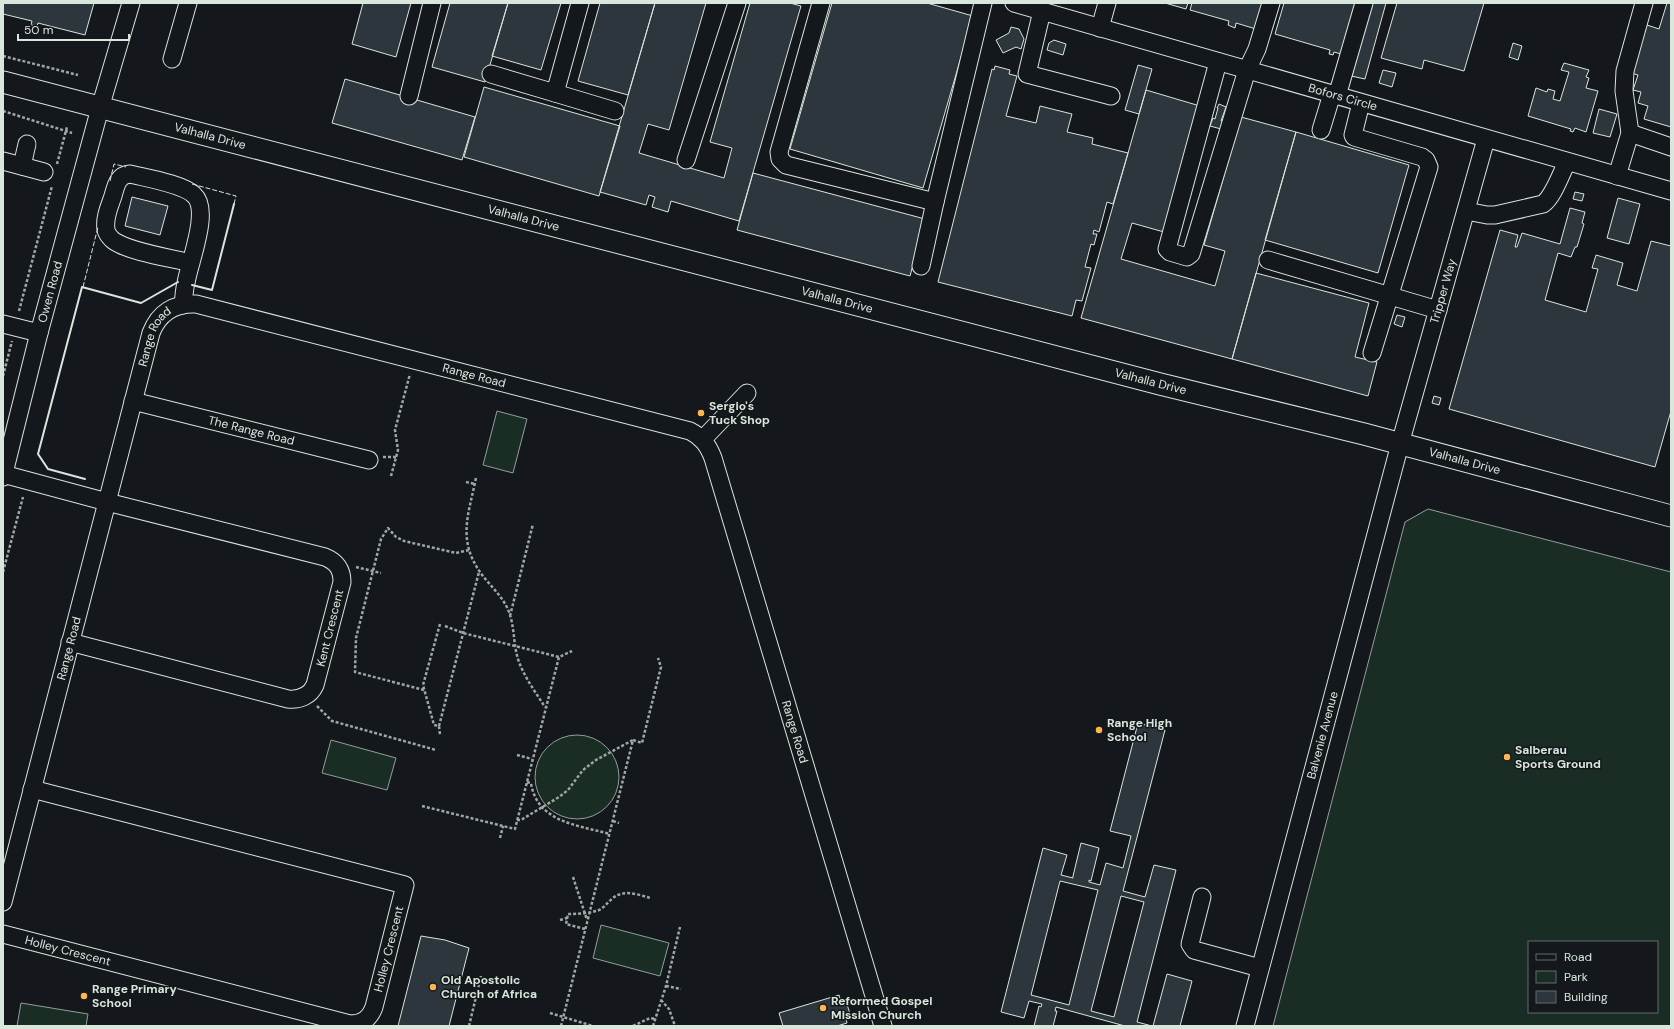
<svg xmlns="http://www.w3.org/2000/svg" width="1674" height="1029" viewBox="0 0 1674 1029" font-family="'DM Sans',sans-serif">
	<rect width="100%" height="100%" fill="#14181c"/>
	<path fill="#1a2d24" stroke="#939e99" fill-rule="evenodd" d="M 497,411 L 527,419 L 513,473 L 483,465 Z
		M 1428,509 L 1671,572 L 1671,1026 L 1273,1026 L 1405,522 ZM 1529,942 L 1657,942 L 1657,1012 L 1529,1012 Z
		M535 777a42 42 0 1 1 84 0a42 42 0 1 1-84 0Z
		M 331,740 L 396,758 L 387,790 L 322,773 Z
		M 601,925 L 669,943 L 660,976 L 593,958 Z
		M 21,1003 L 88,1014 L 86,1026 L 17,1026 Z"/>
	<path fill="#2c363c" stroke="#d8e6dc" fill-rule="evenodd" d="M 3,3 L 94,3 L 85,35 L 38,23 L 37,26 L 31,25 L 32,21 L 3,14 Z
		M 363,3 L 411,3 L 396,57 L 352,44 Z
		M 450,3 L 508,3 L 485,82 L 432,67 Z
		M 508,3 L 561,3 L 541,70 L 492,56 Z
		M 600,3 L 655,3 L 628,95 L 578,81 Z
		M 655,3 L 706,3 L 669,130 L 648,124 L 639,153 L 724,178 L 732,148 L 710,142 L 750,3 L 790,3 L 801,6 L 739,221 L 671,201 L 668,212 L 652,207 L 655,197 L 649,195 L 646,205 L 600,192 Z
		M 832,3 L 927,3 L 973,16 L 923,188 L 790,149 Z
		M 1165,3 L 1188,3 L 1186,9 Z
		M 1192,3 L 1263,3 L 1256,29 L 1236,23 L 1235,28 L 1228,25 L 1229,21 L 1190,10 Z
		M 1284,3 L 1356,3 L 1341,54 L 1334,52 L 1333,55 L 1329,54 L 1330,50 L 1275,34 Z
		M 1372,3 L 1386,3 L 1365,79 L 1351,76 Z
		M 1397,3 L 1484,3 L 1464,71 L 1424,60 L 1422,69 L 1381,58 Z
		M 1667,3 L 1671,3 L 1671,127 L 1644,119 L 1648,106 L 1638,103 L 1641,92 L 1633,90 L 1638,75 L 1631,73 L 1641,23 L 1659,29 Z
		M 1011,27 L 1019,29 L 1024,39 L 1021,49 L 1016,47 L 1003,53 L 996,40 L 1009,33 Z
		M 1054,40 L 1066,44 L 1063,55 L 1047,50 L 1049,43 Z
		M 1513,43 L 1522,46 L 1518,60 L 1509,57 Z
		M 1564,63 L 1589,70 L 1586,77 L 1589,78 L 1586,88 L 1598,91 L 1586,132 L 1575,128 L 1573,132 L 1570,131 L 1571,129 L 1528,116 L 1536,88 L 1547,92 L 1548,89 L 1555,91 L 1553,99 L 1560,101 L 1569,72 L 1561,70 Z
		M 1138,65 L 1152,69 L 1139,114 L 1125,110 Z
		M 995,66 L 1010,70 L 1009,74 L 1017,76 L 1006,116 L 1036,123 L 1040,106 L 1072,114 L 1067,132 L 1093,138 L 1092,144 L 1128,153 L 1113,204 L 1107,202 L 1099,232 L 1094,230 L 1093,234 L 1097,234 L 1094,245 L 1091,244 L 1085,267 L 1091,268 L 1082,301 L 1076,300 L 1072,316 L 938,282 L 992,69 L 994,70 Z
		M 1383,70 L 1396,73 L 1392,87 L 1379,83 Z
		M 345,79 L 475,117 L 462,160 L 332,123 Z
		M 484,87 L 620,126 L 599,196 L 464,157 Z
		M 1146,90 L 1200,106 L 1164,232 L 1132,223 L 1121,259 L 1215,286 L 1225,251 L 1204,245 L 1241,117 L 1296,132 L 1232,359 L 1081,318 Z
		M 1219,104 L 1226,107 L 1221,121 L 1223,121 L 1221,129 L 1210,126 L 1213,118 L 1215,119 L 1218,108 L 1217,108 Z
		M 1599,109 L 1617,114 L 1610,137 L 1593,133 Z
		M 1296,132 L 1409,165 L 1378,273 L 1265,240 Z
		M 753,173 L 925,219 L 910,276 L 737,230 Z
		M 1575,192 L 1584,194 L 1582,201 L 1573,199 Z
		M 132,197 L 168,206 L 160,235 L 125,226 Z
		M 1618,198 L 1640,204 L 1629,244 L 1607,238 Z
		M 1570,208 L 1585,212 L 1582,223 L 1584,224 L 1577,247 L 1575,247 L 1571,257 L 1558,253 L 1545,300 L 1586,312 L 1598,269 L 1592,268 L 1596,255 L 1623,263 L 1617,285 L 1637,291 L 1651,241 L 1671,246 L 1671,411 L 1655,467 L 1449,409 L 1500,230 L 1518,235 L 1515,247 L 1517,247 L 1522,233 L 1560,244 Z
		M 1256,273 L 1369,303 L 1355,357 L 1377,362 L 1368,396 L 1232,359 Z
		M 1397,315 L 1405,317 L 1402,327 L 1394,324 Z
		M 1434,396 L 1441,398 L 1439,405 L 1432,403 Z
		M 1138,723 L 1165,730 L 1123,891 L 1145,897 L 1154,865 L 1176,870 L 1137,1022 L 1152,1026 L 1125,1026 L 1056,1007 L 1055,1011 L 1057,1011 L 1053,1026 L 1034,1026 L 1039,1006 L 1041,1007 L 1042,1004 L 1029,1001 L 1024,1018 L 1001,1012 L 1043,848 L 1067,855 L 1061,875 L 1073,878 L 1073,876 L 1081,843 L 1099,848 L 1091,881 L 1089,880 L 1089,882 L 1100,885 L 1106,863 L 1123,868 L 1131,836 L 1110,831 ZM 1060,881 L 1098,890 L 1069,1005 L 1031,995 ZM 1121,896 L 1144,902 L 1114,1017 L 1091,1011 Z
		M 421,936 L 445,940 L 469,948 L 449,1026 L 398,1026 Z
		M 1167,974 L 1192,981 L 1180,1026 L 1153,1026 Z
		M 839,995 L 841,1002 L 846,1001 L 850,1014 L 845,1015 L 847,1023 L 837,1026 L 783,1026 L 779,1013 Z"/>
	<g fill="none" stroke-linecap="round" stroke-linejoin="round">
		<defs>
			<g id="minor">
				<path d="M 821,3 L 779,152 L 780,159 L 786,165 L 935,202"/>
				<path id="s1" d="M 1014,3 L 1671,191"/>
				<path d="M 1644,3 L 1625,71 L 1624,91 L 1630,133 L 1671,147"/>
				<path d="M 1042,11 L 1027,74 L 1111,96"/>
				<path d="M 1100,28 L 1107,3"/>
				<path d="M 172,59 L 188,3"/>
				<path d="M 1218,62 L 1167,249 L 1170,252 L 1187,257 L 1191,254 L 1247,70 L 1257,49 L 1271,3"/>
				<path d="M 491,74 L 555,93 L 580,3"/>
				<path d="M 555,93 L 615,111"/>
				<path d="M 409,96 L 432,3"/>
				<path d="M 1337,96 L 1364,3"/>
				<path d="M 1361,103 L 1353,135 L 1354,137 L 1422,157 L 1426,160 L 1429,167 L 1372,353"/>
				<path d="M 1321,130 L 1332,94"/>
				<path d="M 686,160 L 737,3"/>
				<path d="M 3,161 L 44,172"/>
				<path d="M 22,166 L 27,144"/>
				<path d="M 1617,176 L 1630,133"/>
				<path d="M 1466,211 L 1487,215 L 1495,215 L 1543,204 C 1553,197 1561,174 1567,162"/>
				<path d="M 1268,260 L 1438,310"/>
				<path d="M 921,266 L 935,202 L 983,3"/>
				<path d="M 183,305 C 184,298 184,290 186,283 C 189,263 211,210 194,195 C 183,184 146,178 130,174 C 118,175 116,185 113,196 C 110,205 104,218 106,229 C 106,233 111,239 114,241 C 130,252 171,258 191,263"/>
				<path d="M 3,324 L 39,333"/>
				<path id="s2" d="M 133,401 L 369,460"/>
				<path d="M 703,439 L 747,393"/>
				<path d="M 3,474 L 107,502 L 325,557 C 337,562 342,569 342,582 L 315,685 C 310,696 300,700 288,699 L 70,642"/>
				<path id="s3" d="M 3,477 L 39,333 L 100,108 L 131,3"/>
				<path d="M 1202,897 L 1190,944 L 1194,950 L 1260,968"/>
				<path id="s4" d="M 3,902 L 151,333 C 159,312 175,303 196,304 L 690,431 C 702,437 708,445 713,458 L 883,1026"/>
				<path id="s5" d="M 3,934 L 350,1024 C 363,1024 370,1018 374,1007 L 405,885 L 32,789"/>
				<path id="s6" d="M 1245,1026 L 1400,444 L 1486,139"/>
			</g>
			<g id="major">
				<path id="s7" d="M 3,82 L 1160,384 L 1364,434 L 1671,516"/>
			</g>
		</defs>
		<use href="#minor" stroke="#d8e6dc" stroke-width="19"/>
		<use href="#major" stroke="#d8e6dc" stroke-width="23"/>
		<path stroke="#9da8a2" stroke-width="2.5" stroke-dasharray="3 2" stroke-linecap="butt" d="M 3,56 L 78,75
			M 3,111 L 72,133
			M 57,164 L 67,127
			M 19,311 L 52,186
			M 3,376 L 12,341
			M 383,457 L 396,457
			M 391,476 L 398,450 L 395,430 L 410,374
			M 476,478 C 469,513 457,539 480,572 C 489,585 503,596 509,612 C 515,628 513,646 519,662 C 525,678 536,693 545,707
			M 466,482 L 475,484
			M 356,567 L 381,573
			M 3,572 L 23,497
			M 510,616 L 533,524
			M 440,624 L 423,685 L 434,725 L 439,726 L 440,735
			M 445,626 L 463,633 L 559,657 L 572,651
			M 424,690 L 355,672 L 356,638 L 381,539 L 388,528 L 396,537 L 404,541 L 456,553 L 469,550
			M 317,706 L 332,721 L 436,750
			M 439,726 L 479,572
			M 517,755 L 532,759
			M 527,782 L 531,783 C 537,822 577,825 610,834
			M 422,806 L 515,829 L 559,657
			M 517,820 L 521,820 L 559,797 L 568,790 L 583,770 L 596,760 L 633,740
			M 613,821 L 619,823
			M 500,838 L 503,826
			M 573,877 L 587,920
			M 560,920 L 567,918
			M 585,929 L 566,924 L 568,914 C 576,914 595,913 601,909 C 608,904 612,896 621,894 C 630,891 642,896 651,898
			M 666,986 L 681,989
			M 661,1000 L 669,1009 L 675,1026
			M 550,1013 L 593,1026
			M 469,1026 L 481,976
			M 561,1026 L 633,740 L 642,743 L 661,667 L 658,658
			M 633,1026 L 650,1018 L 655,1019
			M 653,1026 L 666,986 L 680,927"/>
		<use href="#minor" stroke="#14181c" stroke-width="17"/>
		<use href="#major" stroke="#14181c" stroke-width="21"/>
		<path stroke="#d8e6dc" stroke-width="1" stroke-dasharray="5 2" stroke-linecap="butt" d="M 110,181 L 114,164 L 126,167
			M 192,184 L 236,196 L 234,204
			M 83,287 L 98,227"/>
		<path stroke="#d8e6dc" stroke-width="2" d="M 192,285 L 212,290 L 234,204
			M 85,479 L 48,469 L 38,454 L 82,287 L 141,303 L 178,282"/>
	</g>
	<g fill="#ffb74d" stroke="#14181c" stroke-width="1.5">
		<circle cx="701" cy="413" r="4"/>
		<circle cx="1099" cy="730" r="4"/>
		<circle cx="1507" cy="757" r="4"/>
		<circle cx="433" cy="987" r="4"/>
		<circle cx="84" cy="996" r="4"/>
		<circle cx="823" cy="1008" r="4"/>
	</g>
	<g text-anchor="middle" dominant-baseline="central" stroke-width="3" stroke-linejoin="round" paint-order="stroke">
		<g font-size="12" fill="#d8e6dc" stroke="#14181c">
			<text stroke="none"><textPath href="#s1" startOffset="342">Bofors Circle</textPath></text>
			<text stroke="none"><textPath href="#s7" startOffset="214">Valhalla Drive</textPath></text>
			<text stroke="none"><textPath href="#s7" startOffset="538">Valhalla Drive</textPath></text>
			<text stroke="none"><textPath href="#s3" startOffset="191">Owen Road</textPath></text>
			<text stroke="none"><textPath href="#s6" startOffset="761">Tripper Way</textPath></text>
			<text stroke="none"><textPath href="#s7" startOffset="862">Valhalla Drive</textPath></text>
			<text stroke="none"><textPath href="#s4" startOffset="586">Range Road</textPath></text>
			<text stroke="none"><textPath href="#s4" startOffset="933">Range Road</textPath></text>
			<text stroke="none"><textPath href="#s7" startOffset="1186">Valhalla Drive</textPath></text>
			<text stroke="none"><textPath href="#s2" startOffset="122">The Range Road</textPath></text>
			<text stroke="none"><textPath href="#s7" startOffset="1510">Valhalla Drive</textPath></text>
			<text transform="translate(330 628) rotate(-76)">Kent Crescent</text>
			<text stroke="none"><textPath href="#s4" startOffset="262">Range Road</textPath></text>
			<text stroke="none"><textPath href="#s4" startOffset="1478">Range Road</textPath></text>
			<text stroke="none"><textPath href="#s6" startOffset="301">Balvenie Avenue</textPath></text>
			<text stroke="none"><textPath href="#s5" startOffset="450">Holley Crescent</textPath></text>
			<text stroke="none"><textPath href="#s5" startOffset="67">Holley Crescent</textPath></text>
		</g>
		<g font-size="12" font-weight="bold" fill="#d8e6dc" stroke="#14181c" text-anchor="start">
			<text x="709" y="406">Sergio's<tspan x="709" dy="14">Tuck Shop</tspan></text>
			<text x="1107" y="723">Range High<tspan x="1107" dy="14">School</tspan></text>
			<text x="1515" y="750">Salberau<tspan x="1515" dy="14">Sports Ground</tspan></text>
			<text x="441" y="980">Old Apostolic<tspan x="441" dy="14">Church of Africa</tspan></text>
			<text x="92" y="989">Range Primary<tspan x="92" dy="14">School</tspan></text>
			<text x="831" y="1001">Reformed Gospel<tspan x="831" dy="14">Mission Church</tspan></text>
		</g>
	</g>
	<rect width="1674" height="1029" fill="none" stroke="#d8e6dc" stroke-width="8"/>
	<rect x="1528" y="941" width="130" height="72" fill="#14181c" stroke="#626a69"/>
	<rect x="1536" y="954" width="20" height="6" fill="#14181c" stroke="#626a69"/>
	<text x="1564" y="961" font-size="12" fill="#d8e6dc">Road</text>
	<rect x="1536" y="971" width="20" height="12" fill="#1a2d24" stroke="#626a69"/>
	<text x="1564" y="981" font-size="12" fill="#d8e6dc">Park</text>
	<rect x="1536" y="991" width="20" height="12" fill="#2c363c" stroke="#626a69"/>
	<text x="1564" y="1001" font-size="12" fill="#d8e6dc">Building</text>
	<path d="M18 34v6h111v-6" fill="none" stroke="#d8e6dc" stroke-width="2"/>
	<text x="24" y="34" font-size="12" fill="#d8e6dc" stroke="#14181c" stroke-width="3" paint-order="stroke">50 m</text>
</svg>
